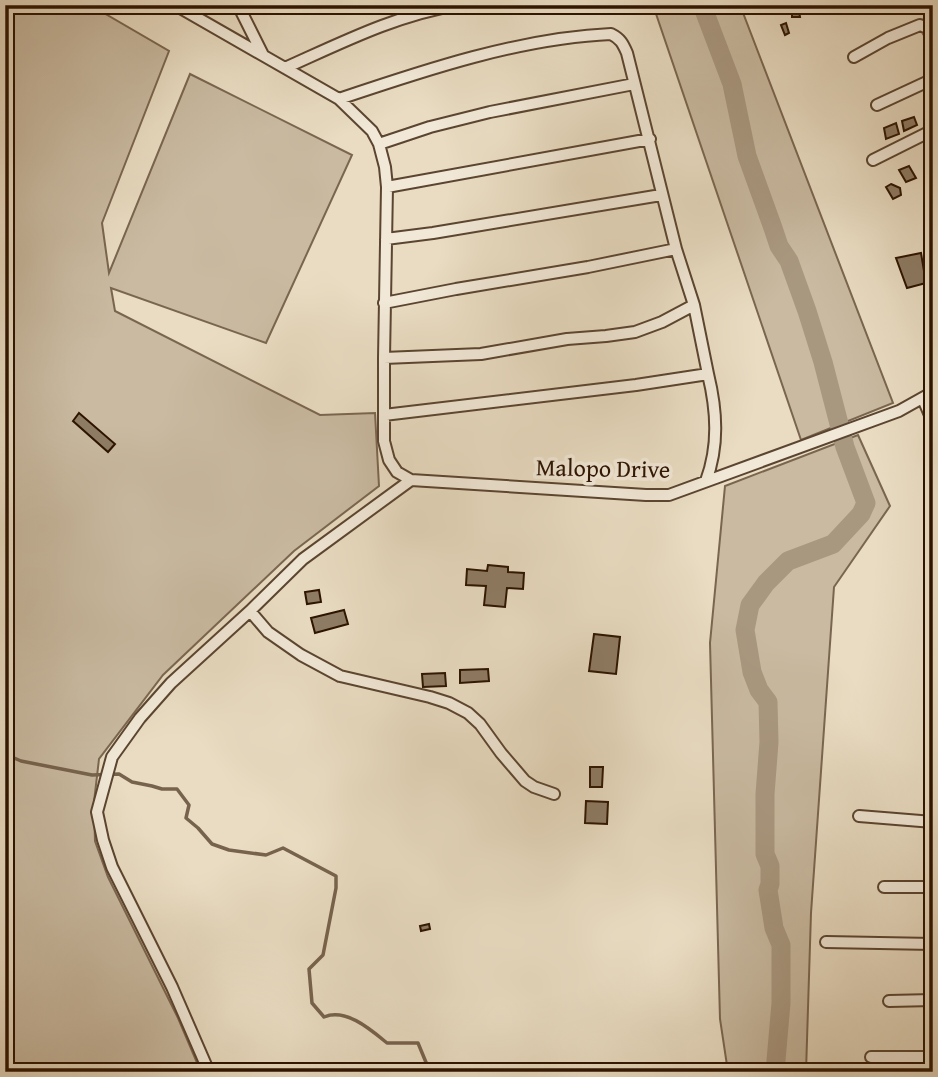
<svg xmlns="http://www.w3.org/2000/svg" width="938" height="1077" viewBox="0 0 938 1077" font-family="'Gentium Book Plus',serif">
	<rect width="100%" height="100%" fill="#e9dcc2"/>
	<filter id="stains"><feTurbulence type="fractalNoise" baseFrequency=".00286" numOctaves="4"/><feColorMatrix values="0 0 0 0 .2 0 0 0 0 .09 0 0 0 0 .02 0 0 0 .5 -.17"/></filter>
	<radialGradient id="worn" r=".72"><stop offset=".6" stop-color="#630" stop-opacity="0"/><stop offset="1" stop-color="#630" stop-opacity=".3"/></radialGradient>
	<path fill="#c9baa1" stroke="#7a6650" stroke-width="2" d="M 5,5 L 90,5 L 169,51 L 102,223 L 109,273 L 190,74 L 352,155 L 266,343 L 111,288 L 115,311 L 320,415 L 375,413 L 379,486 L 294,551 L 163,675 L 99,759 L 94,802 L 95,841 L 108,877 L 178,1018 L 201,1072 L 5,1072 Z
		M 653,5 L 740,5 L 893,403 L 801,440 Z
		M 858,435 L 890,506 L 834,587 L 811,913 L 806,1072 L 728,1072 L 720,1019 L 710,643 L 725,486 Z"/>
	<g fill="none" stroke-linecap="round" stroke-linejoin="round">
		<path stroke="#77634d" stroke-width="3.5" d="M 5,754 L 21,761 L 92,775 L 119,774 L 132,782 L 152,786 L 162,789 L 177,789 L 189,805 L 186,818 L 198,828 L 212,844 L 229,850 L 266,855 L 283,848 L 336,876 L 336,888 L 323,955 L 309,969 L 312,1003 L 324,1017 C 346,1008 370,1029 387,1043 L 418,1043 L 430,1072"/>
		<path stroke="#a99880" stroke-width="19" d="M 702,5 L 732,84 L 747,156 L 773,228 L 779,246 L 789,261 L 807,311 L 823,362 L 845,447 L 866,503 L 861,514 L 833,544 L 788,561 L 766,583 L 750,605 L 745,630 L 752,672 L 759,690 L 768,702 L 769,742 L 765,794 L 765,854 L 770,866 L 770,884 L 768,890 L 774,928 L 781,945 L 781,1003 L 775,1072"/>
	</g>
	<path fill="#8e7c65" stroke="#2c1300" stroke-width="2" d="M 792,11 L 799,11 L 800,17 L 792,17 Z
		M 786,23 L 789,33 L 785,35 L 781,25 Z
		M 933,107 L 933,120 L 924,123 L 924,109 Z
		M 914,117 L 917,125 L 904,131 L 902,121 Z
		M 896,123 L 899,134 L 886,139 L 884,128 Z
		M 933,165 L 933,178 L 930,179 L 926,169 Z
		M 909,166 L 916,178 L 906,182 L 899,170 Z
		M 891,184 L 900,188 L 901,195 L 893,199 L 886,187 Z
		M 921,253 L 926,283 L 907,288 L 896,258 Z
		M 79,413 L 115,444 L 108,452 L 73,421 Z
		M 488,565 L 508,567 L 508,572 L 524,573 L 523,589 L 507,588 L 505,607 L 484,605 L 486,586 L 466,585 L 467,569 L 487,571 Z
		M 319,590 L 321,602 L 307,604 L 305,592 Z
		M 344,610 L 348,624 L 315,633 L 311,618 Z
		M 594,634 L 620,637 L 616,674 L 589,671 Z
		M 488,669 L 489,681 L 460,683 L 460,670 Z
		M 445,673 L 446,686 L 423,687 L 422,674 Z
		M 590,767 L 603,767 L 602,787 L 590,787 Z
		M 586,801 L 608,802 L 607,824 L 585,823 Z
		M 429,924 L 430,929 L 421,931 L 420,926 Z"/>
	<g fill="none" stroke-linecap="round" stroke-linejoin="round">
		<defs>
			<path id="minor" d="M 175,5 L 339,99 L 372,131 L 379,144 L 385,167 L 387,187 L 384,358 L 384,441 L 389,460 L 397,472 L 411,480 L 646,495 L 669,495 L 899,411 L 933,392
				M 238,5 L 263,55
				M 241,10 L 258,5
				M 854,57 L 888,38 L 920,25 L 927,28 L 933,40
				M 285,68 C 341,43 396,15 457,5
				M 339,99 C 425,70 520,38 611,34 C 621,39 623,44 627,53 L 676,249 L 588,267 L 456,289 L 384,303
				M 877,105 L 933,79
				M 379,144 L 430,127 L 490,112 L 634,84
				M 873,160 L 933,130
				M 387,187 L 650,139
				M 386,239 L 433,233 L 661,195
				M 384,358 L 481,354 L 567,339 L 606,336 L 635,332 L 662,322 L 694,305
				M 923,399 L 933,422
				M 384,415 L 636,385 L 708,374 L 694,305 L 676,249
				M 706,481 C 719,446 717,411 708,374
				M 250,611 L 268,632 L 301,655 L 340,676 L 430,697 L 449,703 L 468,713 L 480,724 L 501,753 L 525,781 L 534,787 L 554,794
				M 859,816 L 933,822
				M 884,887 L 933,887
				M 826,942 L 933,944
				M 889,1001 L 933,1000
				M 871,1057 L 933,1057
				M 209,1072 L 172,987 L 112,867 L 103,840 L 97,812 L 112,757 L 140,718 L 171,683 L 250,611 L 303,559 L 411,480"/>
		</defs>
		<use href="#minor" stroke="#5b4530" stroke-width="14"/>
		<use href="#minor" stroke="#f1e8d7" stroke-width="10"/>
	</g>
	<g text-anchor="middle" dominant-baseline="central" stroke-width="7" stroke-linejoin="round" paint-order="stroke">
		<g font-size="24" fill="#2c1300" stroke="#f1e8d7">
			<text transform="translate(603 468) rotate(1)">Malopo Drive</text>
		</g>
	</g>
	<rect width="938" height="1077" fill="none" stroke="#e9dcc2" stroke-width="28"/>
	<rect x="7" y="7" width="924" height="1063" fill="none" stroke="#2c1300" stroke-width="3.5"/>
	<rect x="14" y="14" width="910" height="1049" fill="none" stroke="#2c1300" stroke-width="2"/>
	<rect width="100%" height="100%" filter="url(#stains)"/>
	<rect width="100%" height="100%" fill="url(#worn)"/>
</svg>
